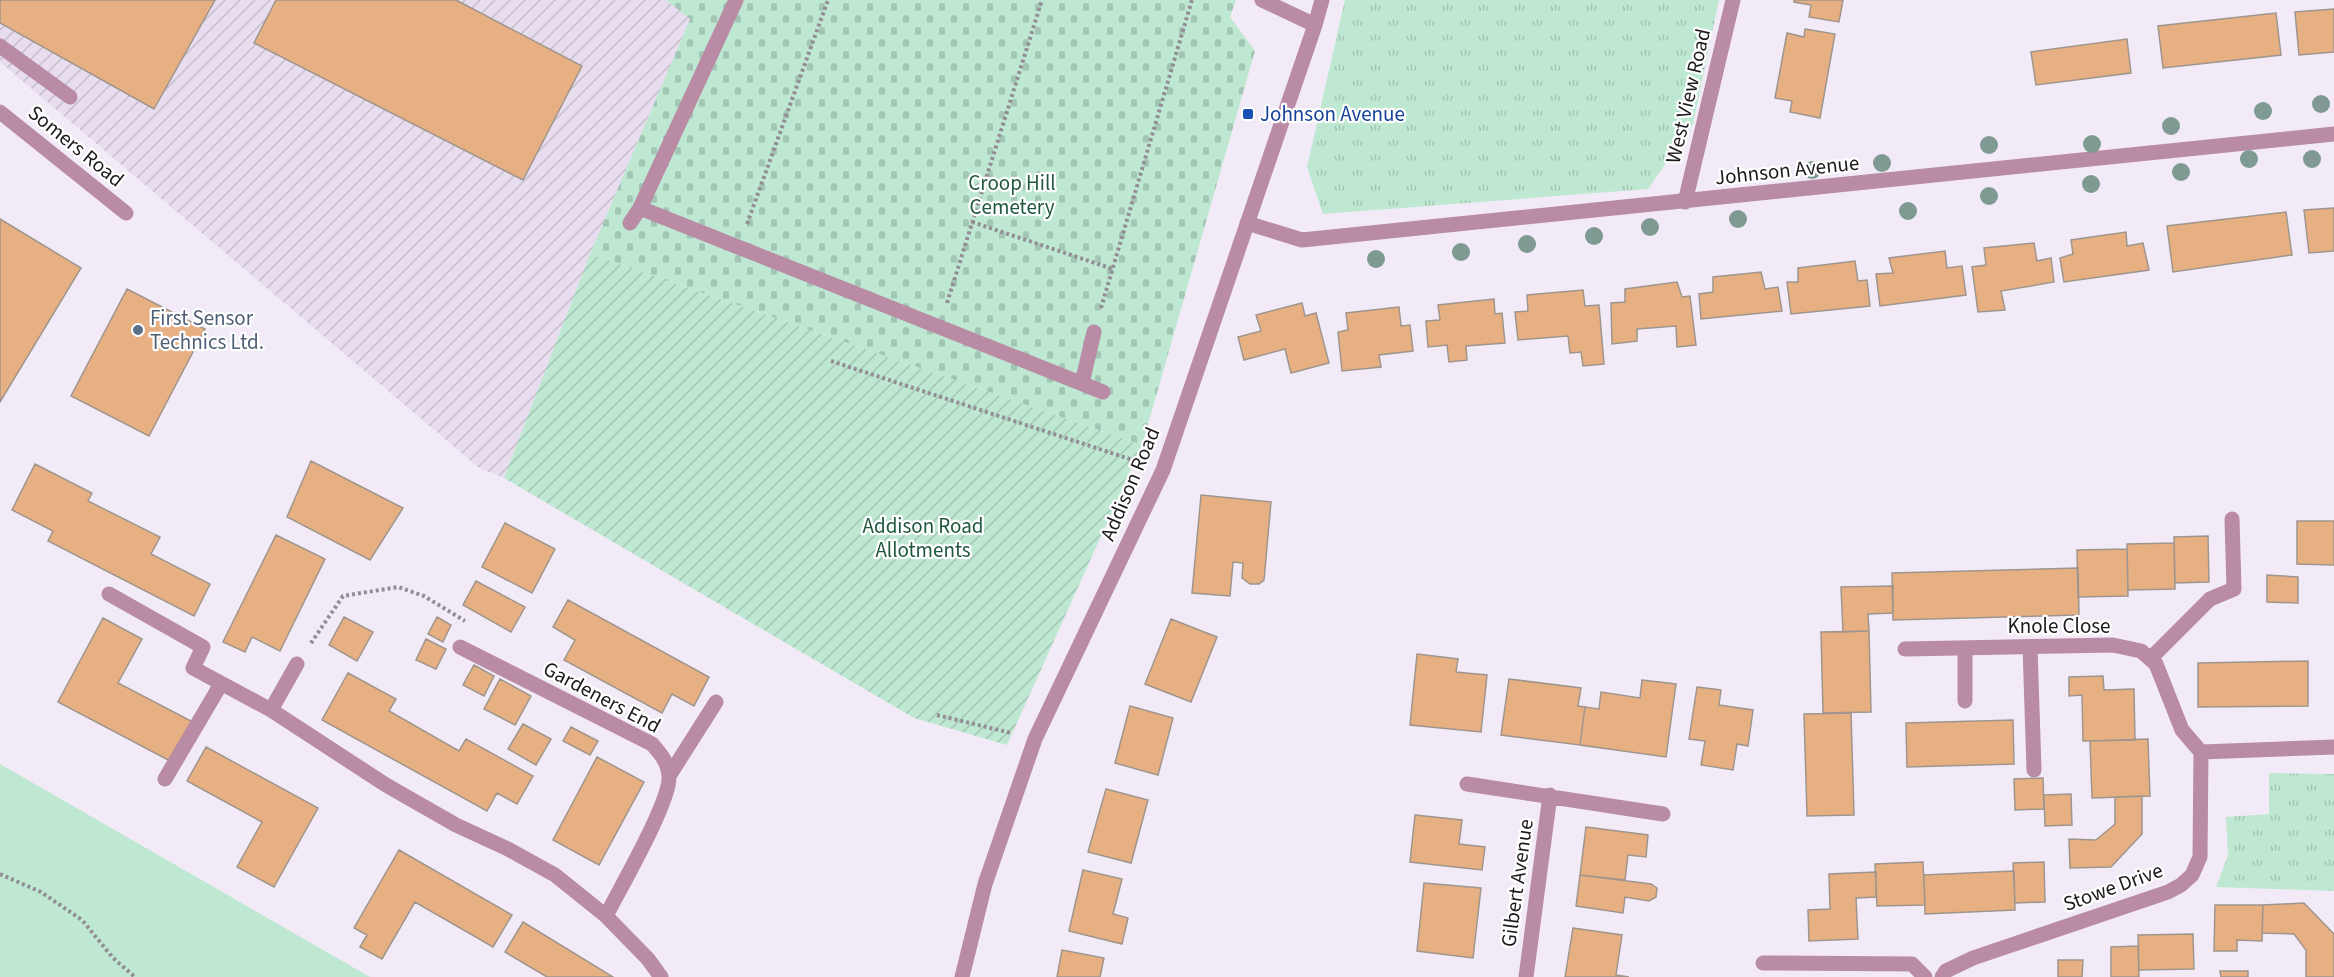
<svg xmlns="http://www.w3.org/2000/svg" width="2334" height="977" viewBox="0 0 2334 977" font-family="'Source Sans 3',sans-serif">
	<defs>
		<pattern id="industrial-furrows" width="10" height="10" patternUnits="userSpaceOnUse" patternTransform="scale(1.5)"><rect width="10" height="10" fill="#e7ddef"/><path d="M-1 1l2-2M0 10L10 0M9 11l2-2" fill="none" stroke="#c6bdcc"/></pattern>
		<pattern id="grass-tufts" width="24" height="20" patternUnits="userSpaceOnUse" patternTransform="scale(1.5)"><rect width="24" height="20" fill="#bee8d2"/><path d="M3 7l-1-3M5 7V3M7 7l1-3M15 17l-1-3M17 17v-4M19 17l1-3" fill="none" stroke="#a3c6b4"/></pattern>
		<pattern id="cemetery-stones" width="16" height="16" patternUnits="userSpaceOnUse" patternTransform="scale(1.5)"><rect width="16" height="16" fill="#bee8d2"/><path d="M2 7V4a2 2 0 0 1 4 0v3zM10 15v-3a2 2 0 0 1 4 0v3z" fill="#a3c6b4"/></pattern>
		<pattern id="garden-furrows" width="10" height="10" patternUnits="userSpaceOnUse" patternTransform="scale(1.5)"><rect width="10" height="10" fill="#bee8d2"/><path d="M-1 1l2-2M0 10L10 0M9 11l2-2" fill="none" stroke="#a3c6b4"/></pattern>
	</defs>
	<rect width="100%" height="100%" fill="#f2ebf7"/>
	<path fill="url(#industrial-furrows)" d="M 0,0 L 666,0 L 690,19 L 590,254 L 504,478 L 479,468 L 0,62 Z"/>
	<path fill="url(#grass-tufts)" d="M 1345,0 L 1719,0 L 1693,124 L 1648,189 L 1323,214 L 1307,167 Z
		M 2269,773 L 2334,774 L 2334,891 L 2216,887 L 2228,856 L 2226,817 L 2269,814 Z"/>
	<path fill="url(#cemetery-stones)" d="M 666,0 L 1236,0 L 1230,17 L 1255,51 L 1142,445 L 590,254 L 690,19 Z"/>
	<path fill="#bee8d2" d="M 0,764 L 370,977 L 0,977 Z"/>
	<path fill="url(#garden-furrows)" d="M 590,254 L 1142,445 L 1007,745 L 914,718 L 504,478 Z"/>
	<path fill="#e7b083" stroke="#9f958d" stroke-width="1.5" d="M 0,0 L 215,0 L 154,109 L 0,23 Z
		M 276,0 L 456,0 L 582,66 L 523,180 L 254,43 Z
		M 1794,0 L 1843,0 L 1839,22 L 1809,17 L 1811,5 L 1794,2 Z
		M 2334,9 L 2334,52 L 2299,55 L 2295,12 Z
		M 2276,13 L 2281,55 L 2163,68 L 2158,26 Z
		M 1805,29 L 1835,34 L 1820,118 L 1790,112 L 1792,101 L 1775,98 L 1787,33 L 1804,37 Z
		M 2127,39 L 2131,73 L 2036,85 L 2031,52 Z
		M 2334,208 L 2334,251 L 2309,253 L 2304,210 Z
		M 2286,212 L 2292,255 L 2173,272 L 2167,226 Z
		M 0,219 L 81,268 L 0,402 Z
		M 2126,232 L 2127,246 L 2143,243 L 2149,270 L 2064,282 L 2060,258 L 2073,254 L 2071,240 Z
		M 2034,243 L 2037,261 L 2051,258 L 2054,282 L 2001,291 L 2005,310 L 1978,312 L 1972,267 L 1986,265 L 1984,248 Z
		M 1945,251 L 1947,268 L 1962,266 L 1966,295 L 1880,306 L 1876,274 L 1893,273 L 1889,258 Z
		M 1855,261 L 1858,281 L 1867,280 L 1870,306 L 1791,314 L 1787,282 L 1798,282 L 1798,268 Z
		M 1761,272 L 1765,289 L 1778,287 L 1782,311 L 1701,319 L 1699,294 L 1713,292 L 1713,277 Z
		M 1677,282 L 1682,297 L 1690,296 L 1696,345 L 1677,347 L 1676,326 L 1637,329 L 1637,341 L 1612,344 L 1611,303 L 1625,302 L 1625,289 Z
		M 127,289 L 205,329 L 149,436 L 71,396 Z
		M 1583,290 L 1585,306 L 1599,305 L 1604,364 L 1583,366 L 1581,352 L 1570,353 L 1568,336 L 1518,340 L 1515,312 L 1528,311 L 1527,295 Z
		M 1494,299 L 1495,314 L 1502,313 L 1505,343 L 1466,346 L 1467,360 L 1449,362 L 1447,345 L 1428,347 L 1426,321 L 1440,320 L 1438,305 Z
		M 1302,303 L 1305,316 L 1316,313 L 1329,363 L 1291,373 L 1285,349 L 1244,360 L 1238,337 L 1261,331 L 1256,315 Z
		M 1399,307 L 1401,326 L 1410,325 L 1413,351 L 1379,355 L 1381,367 L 1342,371 L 1338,332 L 1348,330 L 1346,313 Z
		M 311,461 L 403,508 L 370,560 L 287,517 Z
		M 35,464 L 92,493 L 88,501 L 160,537 L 151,554 L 210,584 L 194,616 L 48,541 L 53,531 L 12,510 Z
		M 1201,495 L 1271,502 L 1264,580 L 1259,584 L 1250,584 L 1242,578 L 1243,563 L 1233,562 L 1230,596 L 1192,593 Z
		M 2297,521 L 2334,521 L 2334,565 L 2297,564 Z
		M 505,523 L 555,549 L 532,593 L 482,567 Z
		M 276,535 L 325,559 L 280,651 L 252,637 L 245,652 L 223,642 Z
		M 2208,536 L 2209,582 L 2175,583 L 2174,537 Z
		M 2174,543 L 2175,589 L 2128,590 L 2127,544 Z
		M 2127,549 L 2128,596 L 2078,597 L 2077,550 Z
		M 2078,568 L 2079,615 L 1893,620 L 1892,573 Z
		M 2267,575 L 2298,577 L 2298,603 L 2267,602 Z
		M 476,581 L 525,607 L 511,632 L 463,605 Z
		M 1893,586 L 1893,613 L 1868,614 L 1869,631 L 1843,632 L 1841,587 Z
		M 568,600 L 709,677 L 694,706 L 672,694 L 662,713 L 564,660 L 575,640 L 553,627 Z
		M 344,617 L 373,632 L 357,661 L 329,645 Z
		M 437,617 L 451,625 L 443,642 L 428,634 Z
		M 103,618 L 142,639 L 118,683 L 193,722 L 172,762 L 58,702 Z
		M 1171,619 L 1217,637 L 1191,702 L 1145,684 Z
		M 1869,631 L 1871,712 L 1823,713 L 1821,632 Z
		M 426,639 L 446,649 L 436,669 L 416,660 Z
		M 1417,654 L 1458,659 L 1456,672 L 1487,675 L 1481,732 L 1410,725 Z
		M 2308,661 L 2308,706 L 2198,707 L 2198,663 Z
		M 474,665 L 494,676 L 484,696 L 463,685 Z
		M 348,673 L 396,699 L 389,711 L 459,751 L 466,739 L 533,776 L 517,804 L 497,793 L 487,811 L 322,720 Z
		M 2103,676 L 2104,690 L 2134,689 L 2135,740 L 2083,741 L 2082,695 L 2069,696 L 2069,677 Z
		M 500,679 L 531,696 L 515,725 L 484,709 Z
		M 1509,679 L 1581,688 L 1578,706 L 1585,707 L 1580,745 L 1501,735 Z
		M 1642,680 L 1676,684 L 1666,757 L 1580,745 L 1585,707 L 1599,709 L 1601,692 L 1640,698 Z
		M 1697,687 L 1721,690 L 1719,705 L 1753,710 L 1748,746 L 1737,744 L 1733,770 L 1701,765 L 1705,741 L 1689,739 Z
		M 1130,706 L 1173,718 L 1158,775 L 1115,763 Z
		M 1851,713 L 1854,815 L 1807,816 L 1804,714 Z
		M 2013,720 L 2014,764 L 1907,767 L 1906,723 Z
		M 523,724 L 551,739 L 536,765 L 508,749 Z
		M 571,727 L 598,741 L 590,755 L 563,741 Z
		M 2148,739 L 2150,796 L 2092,798 L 2090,741 Z
		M 206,747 L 318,808 L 274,887 L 237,867 L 262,822 L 187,781 Z
		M 597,757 L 644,782 L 599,865 L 553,840 Z
		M 2043,778 L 2044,809 L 2015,810 L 2014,779 Z
		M 1106,789 L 1148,800 L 1131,863 L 1088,852 Z
		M 2071,794 L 2072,825 L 2045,826 L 2044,795 Z
		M 2142,796 L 2142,834 L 2111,867 L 2070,868 L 2069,839 L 2096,840 L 2115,824 L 2115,797 Z
		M 1415,815 L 1462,820 L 1459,844 L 1485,847 L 1482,870 L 1410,862 Z
		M 1586,827 L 1648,835 L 1646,857 L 1628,855 L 1625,880 L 1580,875 Z
		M 399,850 L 512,915 L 493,947 L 415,902 L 382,959 L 360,947 L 367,935 L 354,928 Z
		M 1923,862 L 1925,905 L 1877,906 L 1875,864 Z
		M 2044,862 L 2045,902 L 2015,903 L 2013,863 Z
		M 1083,870 L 1122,879 L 1113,914 L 1128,918 L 1122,944 L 1069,931 Z
		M 2014,871 L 2015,910 L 1925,914 L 1924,875 Z
		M 1876,872 L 1876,897 L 1856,898 L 1858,939 L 1809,941 L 1808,910 L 1830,909 L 1829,874 Z
		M 1580,875 L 1651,884 L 1657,888 L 1656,897 L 1649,901 L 1625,897 L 1623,913 L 1576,906 Z
		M 1424,883 L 1481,888 L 1473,958 L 1417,951 Z
		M 2304,903 L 2334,934 L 2334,977 L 2306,977 L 2306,950 L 2294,934 L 2262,933 L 2263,905 Z
		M 2215,905 L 2263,905 L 2262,941 L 2237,940 L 2237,951 L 2214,951 Z
		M 523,922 L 613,977 L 547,977 L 505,952 Z
		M 1573,928 L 1622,935 L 1616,975 L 1629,977 L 1565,977 Z
		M 2193,934 L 2194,969 L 2139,970 L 2138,935 Z
		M 2138,946 L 2139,977 L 2111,977 L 2111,947 Z
		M 1062,950 L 1104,958 L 1100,977 L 1057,977 Z
		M 2058,960 L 2083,960 L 2082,977 L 2058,977 Z
		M 2220,971 L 2248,971 L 2248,977 L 2221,977 Z"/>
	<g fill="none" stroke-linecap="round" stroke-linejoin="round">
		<path stroke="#928d95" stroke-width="4" stroke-dasharray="3 3" stroke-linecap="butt" d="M 972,222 L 1113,269
			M 747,224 L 828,0
			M 947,303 L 1042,0
			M 1101,308 L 1192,0
			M 831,361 L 1139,462
			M 311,643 L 343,596 L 398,587 L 424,596 L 465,621
			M 937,715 L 1011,733
			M 0,874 L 41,892 L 82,920 L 113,958 L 135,977"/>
		<path stroke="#b98ba4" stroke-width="15" d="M 736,0 L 640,208 L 1103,392
			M 1262,0 L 1315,25
			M 0,46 L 70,97
			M 0,112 L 126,213
			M 1685,202 L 1733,0
			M 630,223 L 640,208
			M 1247,223 L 1302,240 L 2334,134
			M 1082,383 L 1094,332
			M 109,594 L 203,647 L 193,668 L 271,710 L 386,785 L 456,825 L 508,849 L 555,875 L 606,916 L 648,959 L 661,977
			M 460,647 L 652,744 C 660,753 668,762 669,776 C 671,801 620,888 606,916
			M 2030,647 L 2034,770
			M 1905,649 L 2113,645 L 2141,651 L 2156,664 L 2182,730 L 2201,752
			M 1965,649 L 1965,701
			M 2150,659 L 2210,599 L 2234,589 L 2232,519
			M 271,710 L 297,664
			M 669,776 L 716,702
			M 165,779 L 221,684
			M 1467,784 L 1663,814
			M 1763,963 L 1912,964 L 1925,977
			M 962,977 L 985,884 L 1035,739 L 1163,470 L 1315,25 L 1322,0
			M 1526,977 L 1550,795
			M 1942,977 L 1946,971 L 1973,958 L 2168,892 L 2181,885 L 2192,875 L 2200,857 L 2201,752 L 2334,747"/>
	</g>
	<g fill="#7e9a92">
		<circle cx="2321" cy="104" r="9"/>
		<circle cx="2263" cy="111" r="9"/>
		<circle cx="2171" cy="126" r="9"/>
		<circle cx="2092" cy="144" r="9"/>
		<circle cx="1989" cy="145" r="9"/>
		<circle cx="2249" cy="159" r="9"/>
		<circle cx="2312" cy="159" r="9"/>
		<circle cx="1882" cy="163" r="9"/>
		<circle cx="1812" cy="170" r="9"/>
		<circle cx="2181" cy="172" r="9"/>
		<circle cx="2091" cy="184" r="9"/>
		<circle cx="1989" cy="196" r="9"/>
		<circle cx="1908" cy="211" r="9"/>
		<circle cx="1738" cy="219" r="9"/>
		<circle cx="1650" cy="227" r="9"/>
		<circle cx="1594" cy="236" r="9"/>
		<circle cx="1527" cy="244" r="9"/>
		<circle cx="1461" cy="252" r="9"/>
		<circle cx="1376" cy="259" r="9"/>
	</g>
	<rect fill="#1a4fb4" stroke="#fff" stroke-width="2" x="1242" y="108" width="12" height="12" rx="3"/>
	<circle fill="#5c6f8a" stroke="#fff" stroke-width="2" cx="138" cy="330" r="6"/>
	<g text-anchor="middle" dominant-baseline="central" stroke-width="4.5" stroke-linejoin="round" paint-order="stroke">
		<g font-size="21" fill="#1d1a1e" stroke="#fff">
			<text transform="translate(1688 96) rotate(-77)">West View Road</text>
			<text transform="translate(76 146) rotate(39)">Somers Road</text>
			<text transform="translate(1787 170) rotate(-6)">Johnson Avenue</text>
			<text transform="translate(1130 484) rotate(-67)">Addison Road</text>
			<text x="2059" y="626">Knole Close</text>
			<text transform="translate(602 697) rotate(28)">Gardeners End</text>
			<text transform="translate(1517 883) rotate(-82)">Gilbert Avenue</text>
			<text transform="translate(2113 887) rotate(-20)">Stowe Drive</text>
		</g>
		<g font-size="21" fill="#164399" stroke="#fff" text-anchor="start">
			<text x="1260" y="114">Johnson Avenue</text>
		</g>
		<g font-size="21" fill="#20573f" stroke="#fff">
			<text x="1012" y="183">Croop Hill<tspan x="1012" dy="24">Cemetery</tspan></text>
			<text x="923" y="526">Addison Road<tspan x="923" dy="24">Allotments</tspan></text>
		</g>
		<g font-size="21" fill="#4e5e75" stroke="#fff" text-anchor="start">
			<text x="150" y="318">First Sensor<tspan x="150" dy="24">Technics Ltd.</tspan></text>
		</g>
	</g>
</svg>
